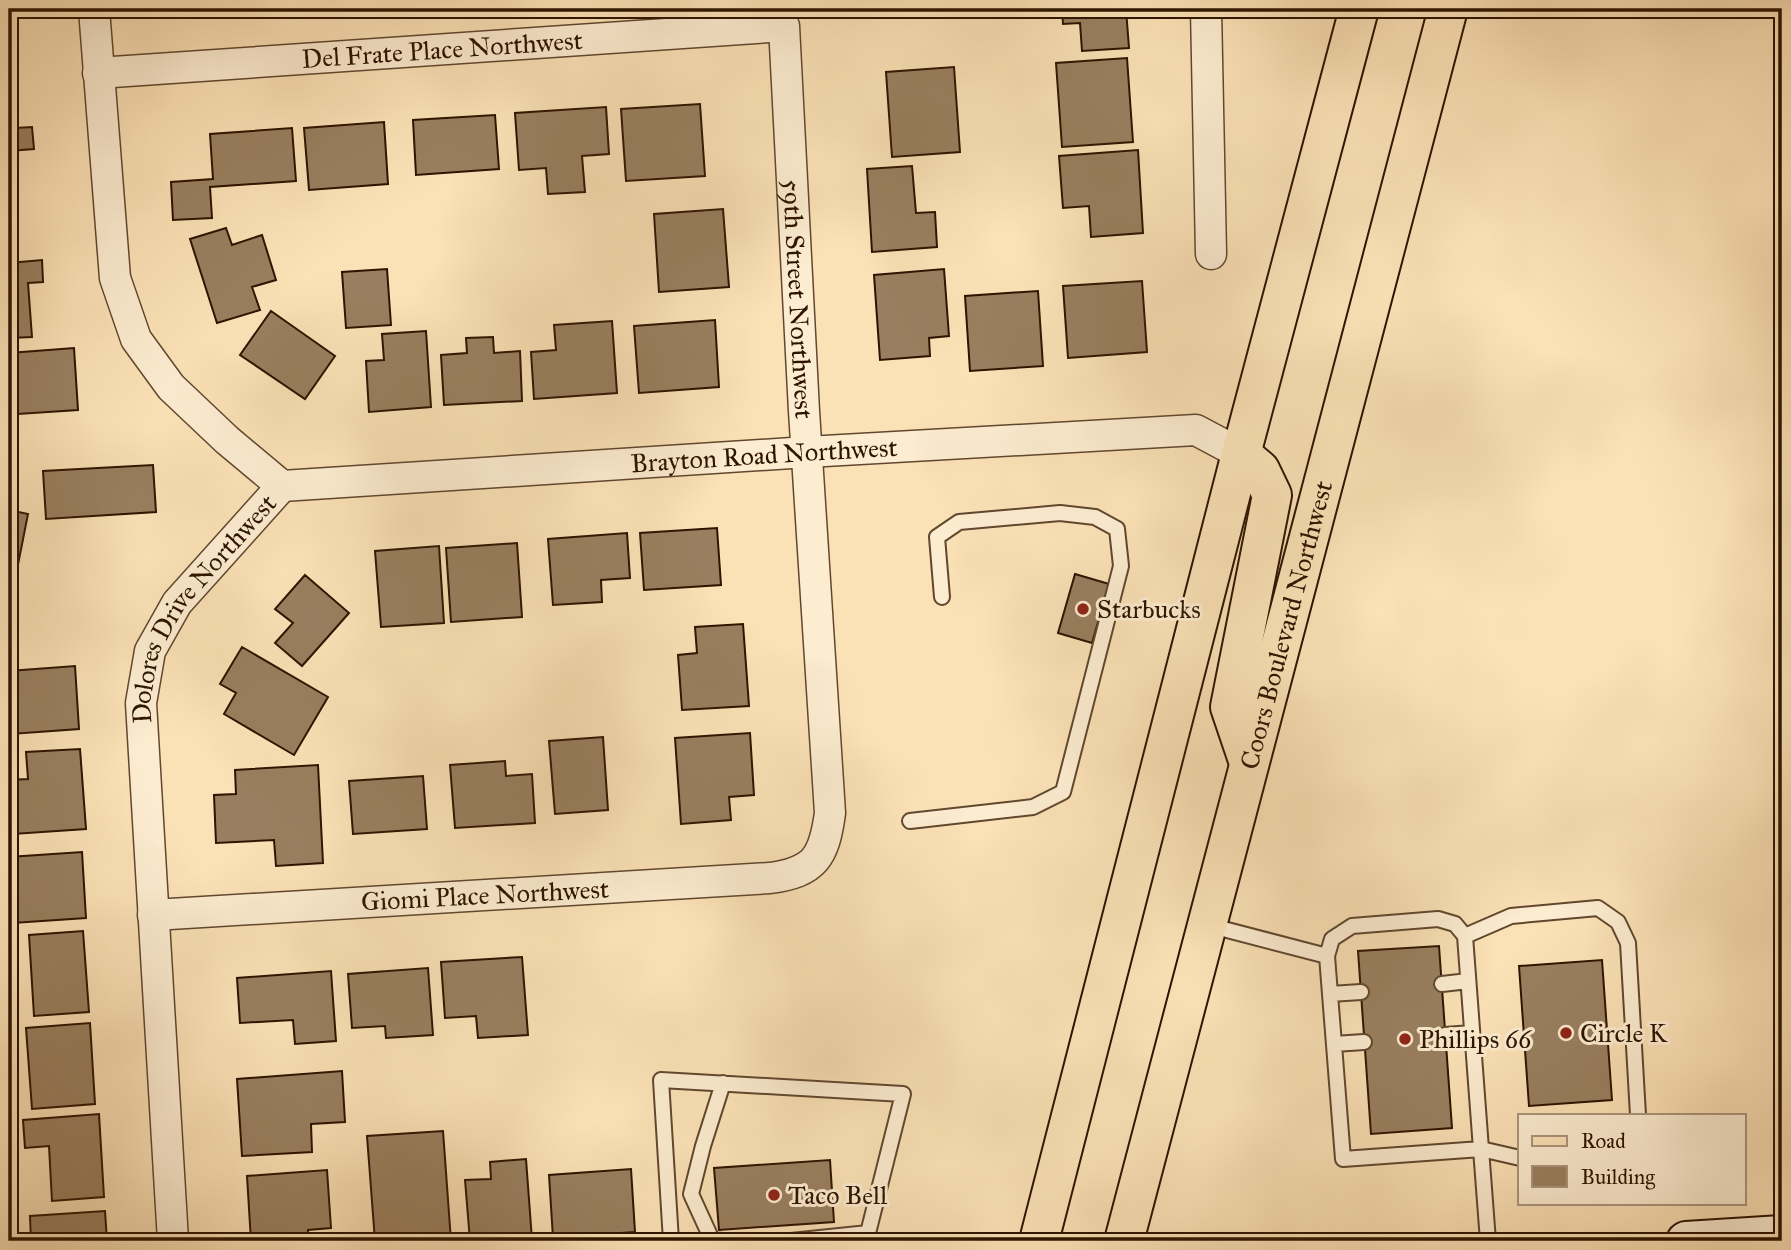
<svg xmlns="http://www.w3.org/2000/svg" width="1791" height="1250" viewBox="0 0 1791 1250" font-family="'IM FELL Great Primer',serif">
	<rect width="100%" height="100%" fill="#fbe1b6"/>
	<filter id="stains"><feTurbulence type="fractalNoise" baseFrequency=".00286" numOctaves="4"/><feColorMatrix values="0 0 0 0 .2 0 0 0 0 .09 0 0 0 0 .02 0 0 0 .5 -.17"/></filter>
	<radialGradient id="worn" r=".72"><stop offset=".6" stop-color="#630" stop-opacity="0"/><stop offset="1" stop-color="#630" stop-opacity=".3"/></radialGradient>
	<path fill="#997f5f" stroke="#2e1400" stroke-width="2" d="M 1062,9 L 1126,9 L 1129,48 L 1082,51 L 1080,23 L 1063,24 Z
		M 1127,58 L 1133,142 L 1062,147 L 1056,63 Z
		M 954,67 L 960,152 L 892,157 L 886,72 Z
		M 9,74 L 11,74 L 15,128 L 32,127 L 34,149 L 9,151 Z
		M 700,104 L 705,176 L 626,181 L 621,109 Z
		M 606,107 L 609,154 L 582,156 L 585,192 L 548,194 L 546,168 L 519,170 L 515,113 Z
		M 495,115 L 499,169 L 416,175 L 413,120 Z
		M 384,122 L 388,184 L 309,190 L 304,128 Z
		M 292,128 L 296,181 L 210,187 L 212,218 L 173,220 L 171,182 L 213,179 L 210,134 Z
		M 1138,150 L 1143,233 L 1091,237 L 1089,206 L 1063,208 L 1059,156 Z
		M 12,165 L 17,229 L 9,229 L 9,166 Z
		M 912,166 L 916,213 L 935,212 L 937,247 L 872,252 L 867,169 Z
		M 723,209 L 729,287 L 659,292 L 654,214 Z
		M 226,228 L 232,245 L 262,235 L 276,280 L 252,287 L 260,310 L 217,323 L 190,239 Z
		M 42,260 L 43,282 L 28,283 L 32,337 L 9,338 L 9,263 Z
		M 387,269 L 391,325 L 346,328 L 342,272 Z
		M 944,269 L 949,336 L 929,338 L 930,356 L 880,360 L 874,275 Z
		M 1142,281 L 1147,352 L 1068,358 L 1063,286 Z
		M 1038,291 L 1043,366 L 970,371 L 965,296 Z
		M 271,311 L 335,356 L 305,399 L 240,355 Z
		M 715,320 L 719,387 L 639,393 L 634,326 Z
		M 612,321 L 617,393 L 534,399 L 531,352 L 556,350 L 554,325 Z
		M 426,331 L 431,407 L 369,412 L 366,361 L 384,360 L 382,334 Z
		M 493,337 L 494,353 L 520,351 L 522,401 L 444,405 L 441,355 L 467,353 L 466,338 Z
		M 74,348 L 78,410 L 18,414 L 17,388 L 9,388 L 9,353 Z
		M 153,465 L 156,512 L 46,519 L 43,471 Z
		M 9,510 L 28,514 L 9,610 Z
		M 717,528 L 721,585 L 644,590 L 640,533 Z
		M 627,533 L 630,578 L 601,580 L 602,602 L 553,605 L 548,539 Z
		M 517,543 L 522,617 L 451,622 L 446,548 Z
		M 439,546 L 444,623 L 381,627 L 375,551 Z
		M 1075,574 L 1109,584 L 1092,643 L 1058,633 Z
		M 305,575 L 349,613 L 302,666 L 275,643 L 293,623 L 275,609 Z
		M 743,624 L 749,706 L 682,710 L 678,655 L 697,653 L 695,627 Z
		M 242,647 L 328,697 L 294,755 L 224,714 L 236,693 L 220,684 Z
		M 75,666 L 79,729 L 11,734 L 9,671 Z
		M 750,733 L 754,795 L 729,797 L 731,820 L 681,824 L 675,738 Z
		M 603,737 L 608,810 L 555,814 L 549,741 Z
		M 80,749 L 86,829 L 13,834 L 9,780 L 28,779 L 26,752 Z
		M 505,761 L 506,776 L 532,774 L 535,823 L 455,828 L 450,765 Z
		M 318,765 L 323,863 L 276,866 L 274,840 L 216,843 L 214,795 L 236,794 L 235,770 Z
		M 423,776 L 427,829 L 353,834 L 349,781 Z
		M 82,852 L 86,918 L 13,923 L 9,857 Z
		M 83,931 L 89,1012 L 34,1016 L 29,935 Z
		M 1439,946 L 1452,1128 L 1371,1134 L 1358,951 Z
		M 522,957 L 528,1035 L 478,1038 L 476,1016 L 445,1018 L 441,962 Z
		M 1602,960 L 1612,1100 L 1529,1106 L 1519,966 Z
		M 428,968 L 433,1035 L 386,1038 L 385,1026 L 352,1028 L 348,974 Z
		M 331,971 L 336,1041 L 295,1044 L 293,1020 L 240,1023 L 237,978 Z
		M 90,1023 L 95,1104 L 32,1109 L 26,1028 Z
		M 342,1071 L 345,1122 L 311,1124 L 312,1152 L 242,1156 L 237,1079 Z
		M 99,1114 L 104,1197 L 52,1201 L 49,1146 L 25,1148 L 23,1120 Z
		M 443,1131 L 451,1241 L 375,1241 L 367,1136 Z
		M 526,1159 L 532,1240 L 470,1241 L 465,1180 L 491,1179 L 490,1162 Z
		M 830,1160 L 834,1222 L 719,1230 L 714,1168 Z
		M 631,1169 L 635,1232 L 553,1238 L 549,1175 Z
		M 327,1170 L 331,1228 L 308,1230 L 308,1241 L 251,1241 L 247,1176 Z
		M 105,1211 L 107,1241 L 25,1241 L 31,1241 L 30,1216 Z"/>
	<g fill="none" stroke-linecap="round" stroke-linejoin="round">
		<defs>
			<path id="lane" d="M 910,821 L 1033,807 L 1063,792 L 1121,566 L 1117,529 L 1095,517 L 1060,513 L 959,522 L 937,537 L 942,597
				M 1208,925 L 1327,956 L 1343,1159 L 1481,1149 L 1488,1241
				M 1465,936 L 1511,916 L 1598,908 L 1618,922 L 1628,943 L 1638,1115
				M 1327,956 L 1332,939 L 1352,926 L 1438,919 L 1455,924 L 1465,936 L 1481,1149 L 1520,1158
				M 1442,984 L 1468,981
				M 1330,994 L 1361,992
				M 1445,1035 L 1472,1033
				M 1334,1044 L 1364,1042
				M 671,1241 L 661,1080 L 903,1094 L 866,1241
				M 722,1241 L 712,1240 L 691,1194 L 703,1146 L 723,1083
				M 791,1241 L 868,1233"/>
			<g id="street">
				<path d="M 94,9 L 115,278 L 136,339 L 171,387 L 227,440 L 282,486"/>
				<path d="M 1206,9 L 1211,254"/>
				<path id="s1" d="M 98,73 L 784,26 L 804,411 L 830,813 C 824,857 815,872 770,878 L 153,915"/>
				<path id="s2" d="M 282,486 L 807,452 L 1196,430 L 1241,454"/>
				<path id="s3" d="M 173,1241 L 141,703 L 150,651 L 177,603 L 282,486"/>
			</g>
			<path id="secondary" d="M 1686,1241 L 1782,1235"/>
			<g id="primary">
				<path d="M 1241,454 L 1260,470 L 1272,495 L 1230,707 L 1249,763"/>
				<path d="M 1039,1241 L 1241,454 L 1359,9"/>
				<path id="s4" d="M 1124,1241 L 1448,9"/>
			</g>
		</defs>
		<use href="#lane" stroke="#61472e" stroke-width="18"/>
		<use href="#street" stroke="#61472e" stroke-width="33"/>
		<use href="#secondary" stroke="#2e1400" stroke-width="42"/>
		<use href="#primary" stroke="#2e1400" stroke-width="42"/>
		<use href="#lane" stroke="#fcecd0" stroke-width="14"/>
		<use href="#street" stroke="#fcecd0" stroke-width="30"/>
		<use href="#secondary" stroke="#fcecd0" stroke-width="38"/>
		<use href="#primary" stroke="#fbe1b6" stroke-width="38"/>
	</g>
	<g fill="#8f2418" stroke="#fcecd0" stroke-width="2.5">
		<circle cx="1083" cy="609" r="7"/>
		<circle cx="1566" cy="1033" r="7"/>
		<circle cx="1405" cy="1039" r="7"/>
		<circle cx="774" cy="1195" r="7"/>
	</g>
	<g text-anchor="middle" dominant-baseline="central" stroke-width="6" stroke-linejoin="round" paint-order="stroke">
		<g font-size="26" fill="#2e1400" stroke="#fcecd0">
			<text stroke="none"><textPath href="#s1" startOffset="345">Del Frate Place Northwest</textPath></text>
			<text stroke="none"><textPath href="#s1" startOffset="961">59th Street Northwest</textPath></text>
			<text stroke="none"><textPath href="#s2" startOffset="483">Brayton Road Northwest</textPath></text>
			<text stroke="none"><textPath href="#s3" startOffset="653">Dolores Drive Northwest</textPath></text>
			<text stroke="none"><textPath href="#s4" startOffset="637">Coors Boulevard Northwest</textPath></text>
			<text transform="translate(485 895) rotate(-3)">Giomi Place Northwest</text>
		</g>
		<g font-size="26" fill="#2e1400" stroke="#fcecd0" text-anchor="start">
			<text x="1097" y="609">Starbucks</text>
			<text x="1580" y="1033">Circle K</text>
			<text x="1419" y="1039">Phillips 66</text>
			<text x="788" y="1195">Taco Bell</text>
		</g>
	</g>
	<rect width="1791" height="1250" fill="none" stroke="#fbe1b6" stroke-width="35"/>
	<rect x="10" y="10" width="1770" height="1229" fill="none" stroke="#2e1400" stroke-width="3.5"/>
	<rect x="18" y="18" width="1756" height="1215" fill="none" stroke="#2e1400" stroke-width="2"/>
	<rect x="1518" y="1114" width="228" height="91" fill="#fcecd0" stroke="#aa967d" stroke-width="2"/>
	<rect x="1532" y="1136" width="35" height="10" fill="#fbe1b6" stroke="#aa967d" stroke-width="2"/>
	<text x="1581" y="1148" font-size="21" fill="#2e1400">Road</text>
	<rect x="1532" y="1166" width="35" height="21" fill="#997f5f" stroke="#aa967d" stroke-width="2"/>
	<text x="1581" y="1184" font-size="21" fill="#2e1400">Building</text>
	<rect width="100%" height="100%" filter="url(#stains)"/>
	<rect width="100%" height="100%" fill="url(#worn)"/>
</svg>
